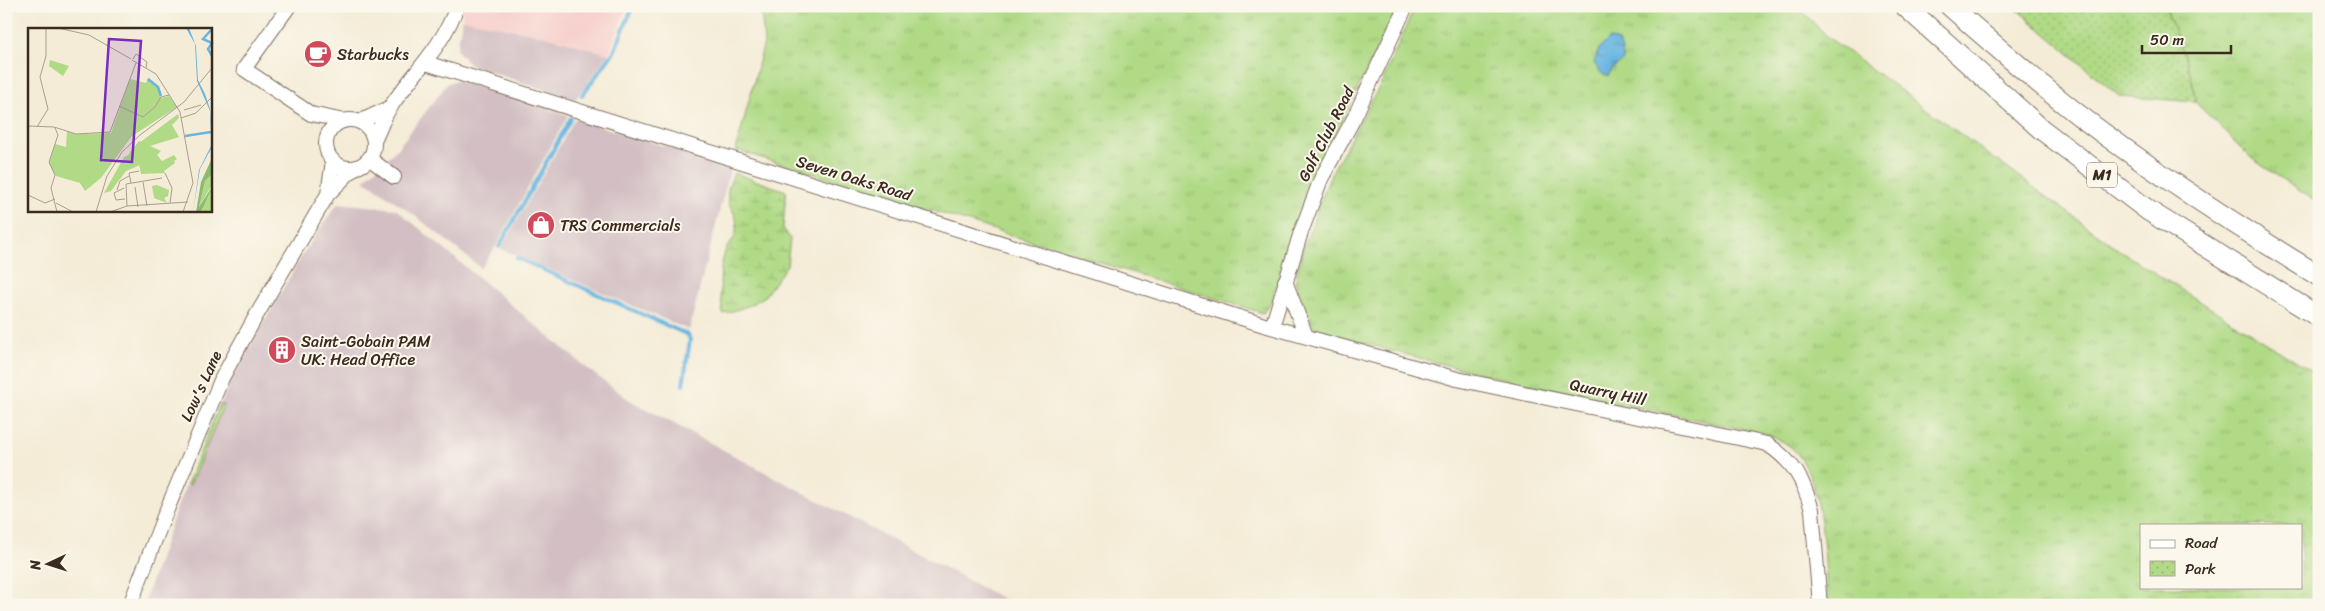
<svg xmlns="http://www.w3.org/2000/svg" width="2325" height="611" viewBox="0 0 2325 611" font-family="Sriracha,sans-serif">
	<defs>
		<pattern id="grass-tufts" width="24" height="20" patternUnits="userSpaceOnUse" patternTransform="scale(1.25)"><rect width="24" height="20" fill="#b0da86"/><path d="M3 7l-1-3M5 7V3M7 7l1-3M15 17l-1-3M17 17v-4M19 17l1-3" fill="none" stroke="#98bb73"/></pattern>
		<pattern id="wetland-marsh" width="20" height="14" patternUnits="userSpaceOnUse" patternTransform="scale(1.25)"><rect width="20" height="14" fill="#b0da86"/><path d="M1 5h8M5 5V1M11 12h8M15 12V8" fill="none" stroke="#98bb73"/></pattern>
		<pattern id="park-dots" width="8" height="8" patternUnits="userSpaceOnUse" patternTransform="scale(1.25)"><rect width="8" height="8" fill="#b0da86"/><path d="M2 2h.1M6 6h.1" fill="none" stroke="#98bb73" stroke-width="1.8" stroke-linecap="round"/></pattern>
		<pattern id="water-ripples" width="26" height="14" patternUnits="userSpaceOnUse" patternTransform="scale(1.25)"><rect width="26" height="14" fill="#68b5e1"/><path d="M2 4q2-2 4 0t4 0M15 11q2-2 4 0t4 0" fill="none" stroke="#5793b6"/></pattern>
	</defs>
	<rect width="100%" height="100%" fill="#fbf7ec"/>
	<filter id="ink" filterUnits="userSpaceOnUse"><feTurbulence type="fractalNoise" baseFrequency=".02" numOctaves="2"/><feDisplacementMap in="SourceGraphic" scale="10" xChannelSelector="R" yChannelSelector="G"/><feConvolveMatrix kernelMatrix="1 2 1 2 8 2 1 2 1" color-interpolation-filters="sRGB"/></filter>
	<filter id="wash" filterUnits="userSpaceOnUse"><feTurbulence type="fractalNoise" baseFrequency=".0096" numOctaves="4" result="noise"/><feDisplacementMap in="SourceGraphic" scale="20" xChannelSelector="R" yChannelSelector="G"/><feGaussianBlur stdDeviation="1.12" result="paint"/><feColorMatrix in="noise" values="0 0 0 0 0 0 0 0 0 0 0 0 0 0 0 0 0 1.4 0 .05"/><feComposite in="paint" operator="in"/></filter>
	<g filter="url(#wash)">
		<rect width="100%" height="100%" fill="#f4ecd7"/>
		<path fill="#f7d0cc" d="M 463,6 L 627,6 L 609,54 L 546,36 L 462,19 Z"/>
		<path fill="#d2bec3" d="M 462,19 L 546,36 L 609,54 L 575,100 L 470,65 L 457,50 Z
			M 457,80 L 568,115 L 496,246 L 481,268 L 413,214 L 364,180 L 397,149 L 448,83 Z
			M 575,119 L 731,166 L 689,330 L 501,249 Z
			M 338,203 L 396,209 L 589,370 L 631,401 L 1015,605 L 143,605 L 179,502 L 230,382 L 303,254 Z"/>
		<path fill="url(#grass-tufts)" stroke="#768252" fill-rule="evenodd" d="M 761,6 L 1398,6 L 1309,188 L 1270,304 L 1263,313 L 736,150 L 764,43 Z
			M 1415,6 L 1797,6 L 1829,38 L 2126,255 L 2319,376 L 2319,605 L 1828,605 C 1824,562 1825,479 1793,449 C 1785,442 1775,437 1766,434 C 1615,402 1462,375 1314,328 L 1295,282 L 1304,246 L 1331,174 L 1383,80 ZM 2141,525 L 2301,525 L 2301,587 L 2141,587 Z
			M 2165,6 L 2319,6 L 2319,204 L 2251,158 L 2195,102 C 2195,76 2174,32 2165,6 Z
			M 220,404 L 224,405 L 190,485 L 187,484 Z"/>
		<path fill="url(#wetland-marsh)" stroke="#768252" d="M 734,173 L 786,191 L 783,228 L 790,239 L 787,265 L 764,297 L 748,306 L 723,314 C 720,292 718,273 725,252 C 727,245 735,240 736,232 C 739,212 730,213 728,199 C 726,190 731,181 734,173 Z"/>
		<path fill="url(#park-dots)" stroke="#768252" d="M 2013,6 L 2165,6 C 2174,32 2195,76 2195,102 L 2119,96 Z"/>
		<path fill="url(#water-ripples)" stroke="#527080" d="M 1609,39 L 1616,40 C 1622,46 1623,52 1623,60 L 1613,68 L 1608,76 L 1602,74 L 1594,63 L 1599,49 Z"/>
		<g fill="none" stroke-linecap="round" stroke-linejoin="round">
			<path stroke="#68b5e1" stroke-width="4" d="M 582,95 L 614,52 L 633,6
				M 499,247 L 571,118
				M 517,258 L 688,335 L 690,340 L 683,385"/>
		</g>
	</g>
	<g filter="url(#ink)">
		<g fill="none" stroke-linecap="round" stroke-linejoin="round">
			<defs>
				<path id="minor" d="M 289,6 L 244,69 L 311,114 L 344,121
					M 426,63 L 1264,325 L 1457,379 L 1767,444 C 1794,462 1803,479 1812,510 L 1820,605
					M326 144a24 24 0 1 1 48 0a24 24 0 1 1-48 0Z
					M 359,122 L 391,107
					M 374,141 C 380,129 384,116 391,106 C 414,72 443,47 457,6
					M 370,159 L 394,177
					M 328,194 L 333,161
					M 1285,281 L 1306,336
					M 1272,327 L 1301,232 L 1321,179 L 1354,118 L 1406,6
					M 130,605 L 163,519 L 222,378 L 256,316 L 328,194 L 354,168"/>
				<path id="highway" d="M 1905,6 L 2041,129 L 2149,211 L 2319,317
					M 1950,6 C 1993,44 2035,81 2080,116 C 2156,174 2237,226 2319,276"/>
			</defs>
			<use href="#minor" stroke="#7c6e5f" stroke-width="16"/>
			<use href="#highway" stroke="#7c6e5f" stroke-width="22"/>
			<use href="#minor" stroke="#fff" stroke-width="14"/>
			<use href="#highway" stroke="#fff" stroke-width="20"/>
		</g>
	</g>
	<defs>
		<symbol id="cafe-disc" viewBox="-11 -11 22 22"><circle r="9.5" fill="#d1495b" stroke="#fbf7ec"/><path d="M-5.5-4.5H6V0H3Q3 3.5 0 3.5H-2.5Q-5.5 3.5-5.5 0ZM3-3.2v2h1.7v-2ZM-6 4.5H4V6H-6Z" fill="#fff"/></symbol>
		<symbol id="shop-disc" viewBox="-11 -11 22 22"><circle r="9.5" fill="#d1495b" stroke="#fbf7ec"/><path d="M-5-2.5h2.3a2.7 3.5 0 0 1 5.4 0H5L5.5 6h-11ZM-1.5-2.5h3a1.5 2.3 0 0 0-3 0Z" fill="#fff"/></symbol>
		<symbol id="building-disc" viewBox="-11 -11 22 22"><circle r="9.5" fill="#d1495b" stroke="#fbf7ec"/><path d="M-4-6H4V6H1V3H-1V6H-4ZM-2.5-4.3h1.7v1.8h-1.7ZM.8-4.3h1.7v1.8H.8ZM-2.5-1h1.7V.8h-1.7ZM.8-1h1.7V.8H.8Z" fill="#fff"/></symbol>
	</defs>
	<g fill-rule="evenodd">
		<use href="#cafe-disc" x="302" y="38" width="32" height="32"/>
		<use href="#shop-disc" x="525" y="209" width="32" height="32"/>
		<use href="#building-disc" x="266" y="334" width="32" height="32"/>
	</g>
	<g text-anchor="middle" dominant-baseline="central" stroke-width="4" stroke-linejoin="round" paint-order="stroke">
		<rect fill="#fbf7ec" stroke="#75685c" stroke-width="1" x="2087" y="162.5" width="30" height="25" rx="4"/>
		<g font-size="15" font-weight="bold" fill="#3b2a1e">
			<text x="2102" y="175">M1</text>
		</g>
		<g font-size="16" fill="#3b2a1e" stroke="#fbf7ec" text-anchor="start">
			<text x="337" y="54">Starbucks</text>
			<text x="560" y="225">TRS Commercials</text>
			<text x="301" y="341">Saint-Gobain PAM<tspan x="301" dy="18">UK: Head Office</tspan></text>
		</g>
		<g font-size="16" fill="#3b2a1e" stroke="#fbf7ec">
			<text transform="translate(1326 134) rotate(-63)">Golf Club Road</text>
			<text transform="translate(854 178) rotate(17)">Seven Oaks Road</text>
			<text transform="translate(201 386) rotate(-65)">Low's Lane</text>
			<text transform="translate(1608 392) rotate(12)">Quarry Hill</text>
		</g>
	</g>
	<g transform="translate(28 28)">
		<rect width="184" height="184" fill="#f4ecd7"/>
		<path d="M 22,32 L 41,38 L 35,48 L 21,38 ZM 120,50 L 130,59 L 133,70 L 141,68 L 149,79 L 104,108 L 73,150 L 57,163 L 52,155 L 28,148 L 21,136 L 27,116 L 38,119 L 39,103 L 47,106 L 83,105 L 102,51 L 118,55 ZM 150,86 L 151,90 L 144,97 L 151,109 L 122,118 L 111,115 ZM 109,124 L 112,137 L 98,143 L 83,163 L 76,165 L 96,129 ZM 184,146 L 184,157 L 171,179 L 177,153 ZM 184,159 L 184,184 L 174,184 L 176,173 Z" fill="#b0da86"/>
		<path d="M 184,130 L 184,146 L 177,153 L 171,179 L 184,159 L 173,184 L 168,184 L 173,154 Z" fill="#8cba73"/>
		<path d="M 111,113 L 133,123 L 129,127 L 134,133 L 146,127 L 149,131 L 146,133 L 147,135 L 136,143 L 137,145 L 113,146 L 109,125 L 100,127 ZM 129,157 L 141,162 L 140,168 L 136,170 L 139,175 L 126,170 L 124,158 Z" fill="#b0da86"/>
		<path d="M 158,0 L 161,0 L 168,18 L 170,52 L 177,66 L 182,81 L 184,103 L 184,119 L 172,141 L 165,184 L 171,142 L 183,118 L 183,104 L 182,83 L 169,53 L 167,16 Z" fill="#68b5e1"/>
		<path fill="none" stroke="#68b5e1" stroke-width="2.5" d="M 184,1 L 175,11 L 184,15 L 180,21 L 184,28M 120,51 L 130,59 L 133,68M 157,108 L 183,104"/>
		<path fill="none" stroke="#aa9e8d" stroke-width="1" d="M 30,0 L 61,7 L 103,31M 105,31 L 108,26 L 119,34 L 118,40M 104,32 L 128,46 L 152,84 L 165,155 L 155,184M 91,78 L 115,89 L 127,79 L 133,69 L 141,67M 156,82 L 173,77M 153,90 L 168,85 L 184,69M 0,98 L 26,99 L 48,106 L 82,104 L 108,35M 9,99 L 20,81 L 12,49 L 18,28 L 18,0M 27,100 L 30,107 L 21,134 L 27,147 L 23,160 L 29,184M 137,145 L 144,160 L 142,175M 115,154 L 119,178M 103,155 L 101,145 L 111,143M 107,159 L 110,179M 96,160 L 86,165 L 88,172 L 97,171M 89,162 L 92,153 L 101,148M 0,167 L 17,175 L 27,171M 28,175 L 45,184M 99,178 L 98,156 L 134,150M 68,184 L 79,148 L 94,124 L 112,107 L 156,74 L 184,40M 82,184 L 99,178 L 160,174"/>
		<path fill="#7b2cbf" fill-opacity="0.15" stroke="#7b2cbf" stroke-width="2.5" d="M 81,11 L 113,13 L 104,134 L 73,132 Z"/>
		<rect width="184" height="184" fill="none" stroke="#3b2a1e" stroke-width="2.5"/>
	</g>
	<rect width="2325" height="611" fill="none" stroke="#fbf7ec" stroke-width="25"/>
	<rect x="2140" y="524" width="162" height="65" fill="#fbf7ec" stroke="#aea59a"/>
	<rect x="2150" y="540" width="25" height="8" fill="#ffffff" stroke="#aea59a"/>
	<text x="2185" y="548" font-size="15" fill="#3b2a1e">Road</text>
	<rect x="2150" y="561" width="25" height="15" fill="url(#park-dots)" stroke="#aea59a"/>
	<text x="2185" y="574" font-size="15" fill="#3b2a1e">Park</text>
	<g transform="translate(48 564) rotate(266)" stroke="#fbf7ec" stroke-width="4" paint-order="stroke">
	<path d="M0-4L9 19L0 12L-9 19Z" fill="#3b2a1e"/>
	<text y="-8" font-size="14" font-weight="bold" text-anchor="middle" fill="#3b2a1e">N</text>
	</g>
	<path d="M2142 45v8h89v-8" fill="none" stroke="#3b2a1e" stroke-width="2.5"/>
	<text x="2150" y="45" font-size="15" fill="#3b2a1e" stroke="#fbf7ec" stroke-width="4" paint-order="stroke">50 m</text>
</svg>
